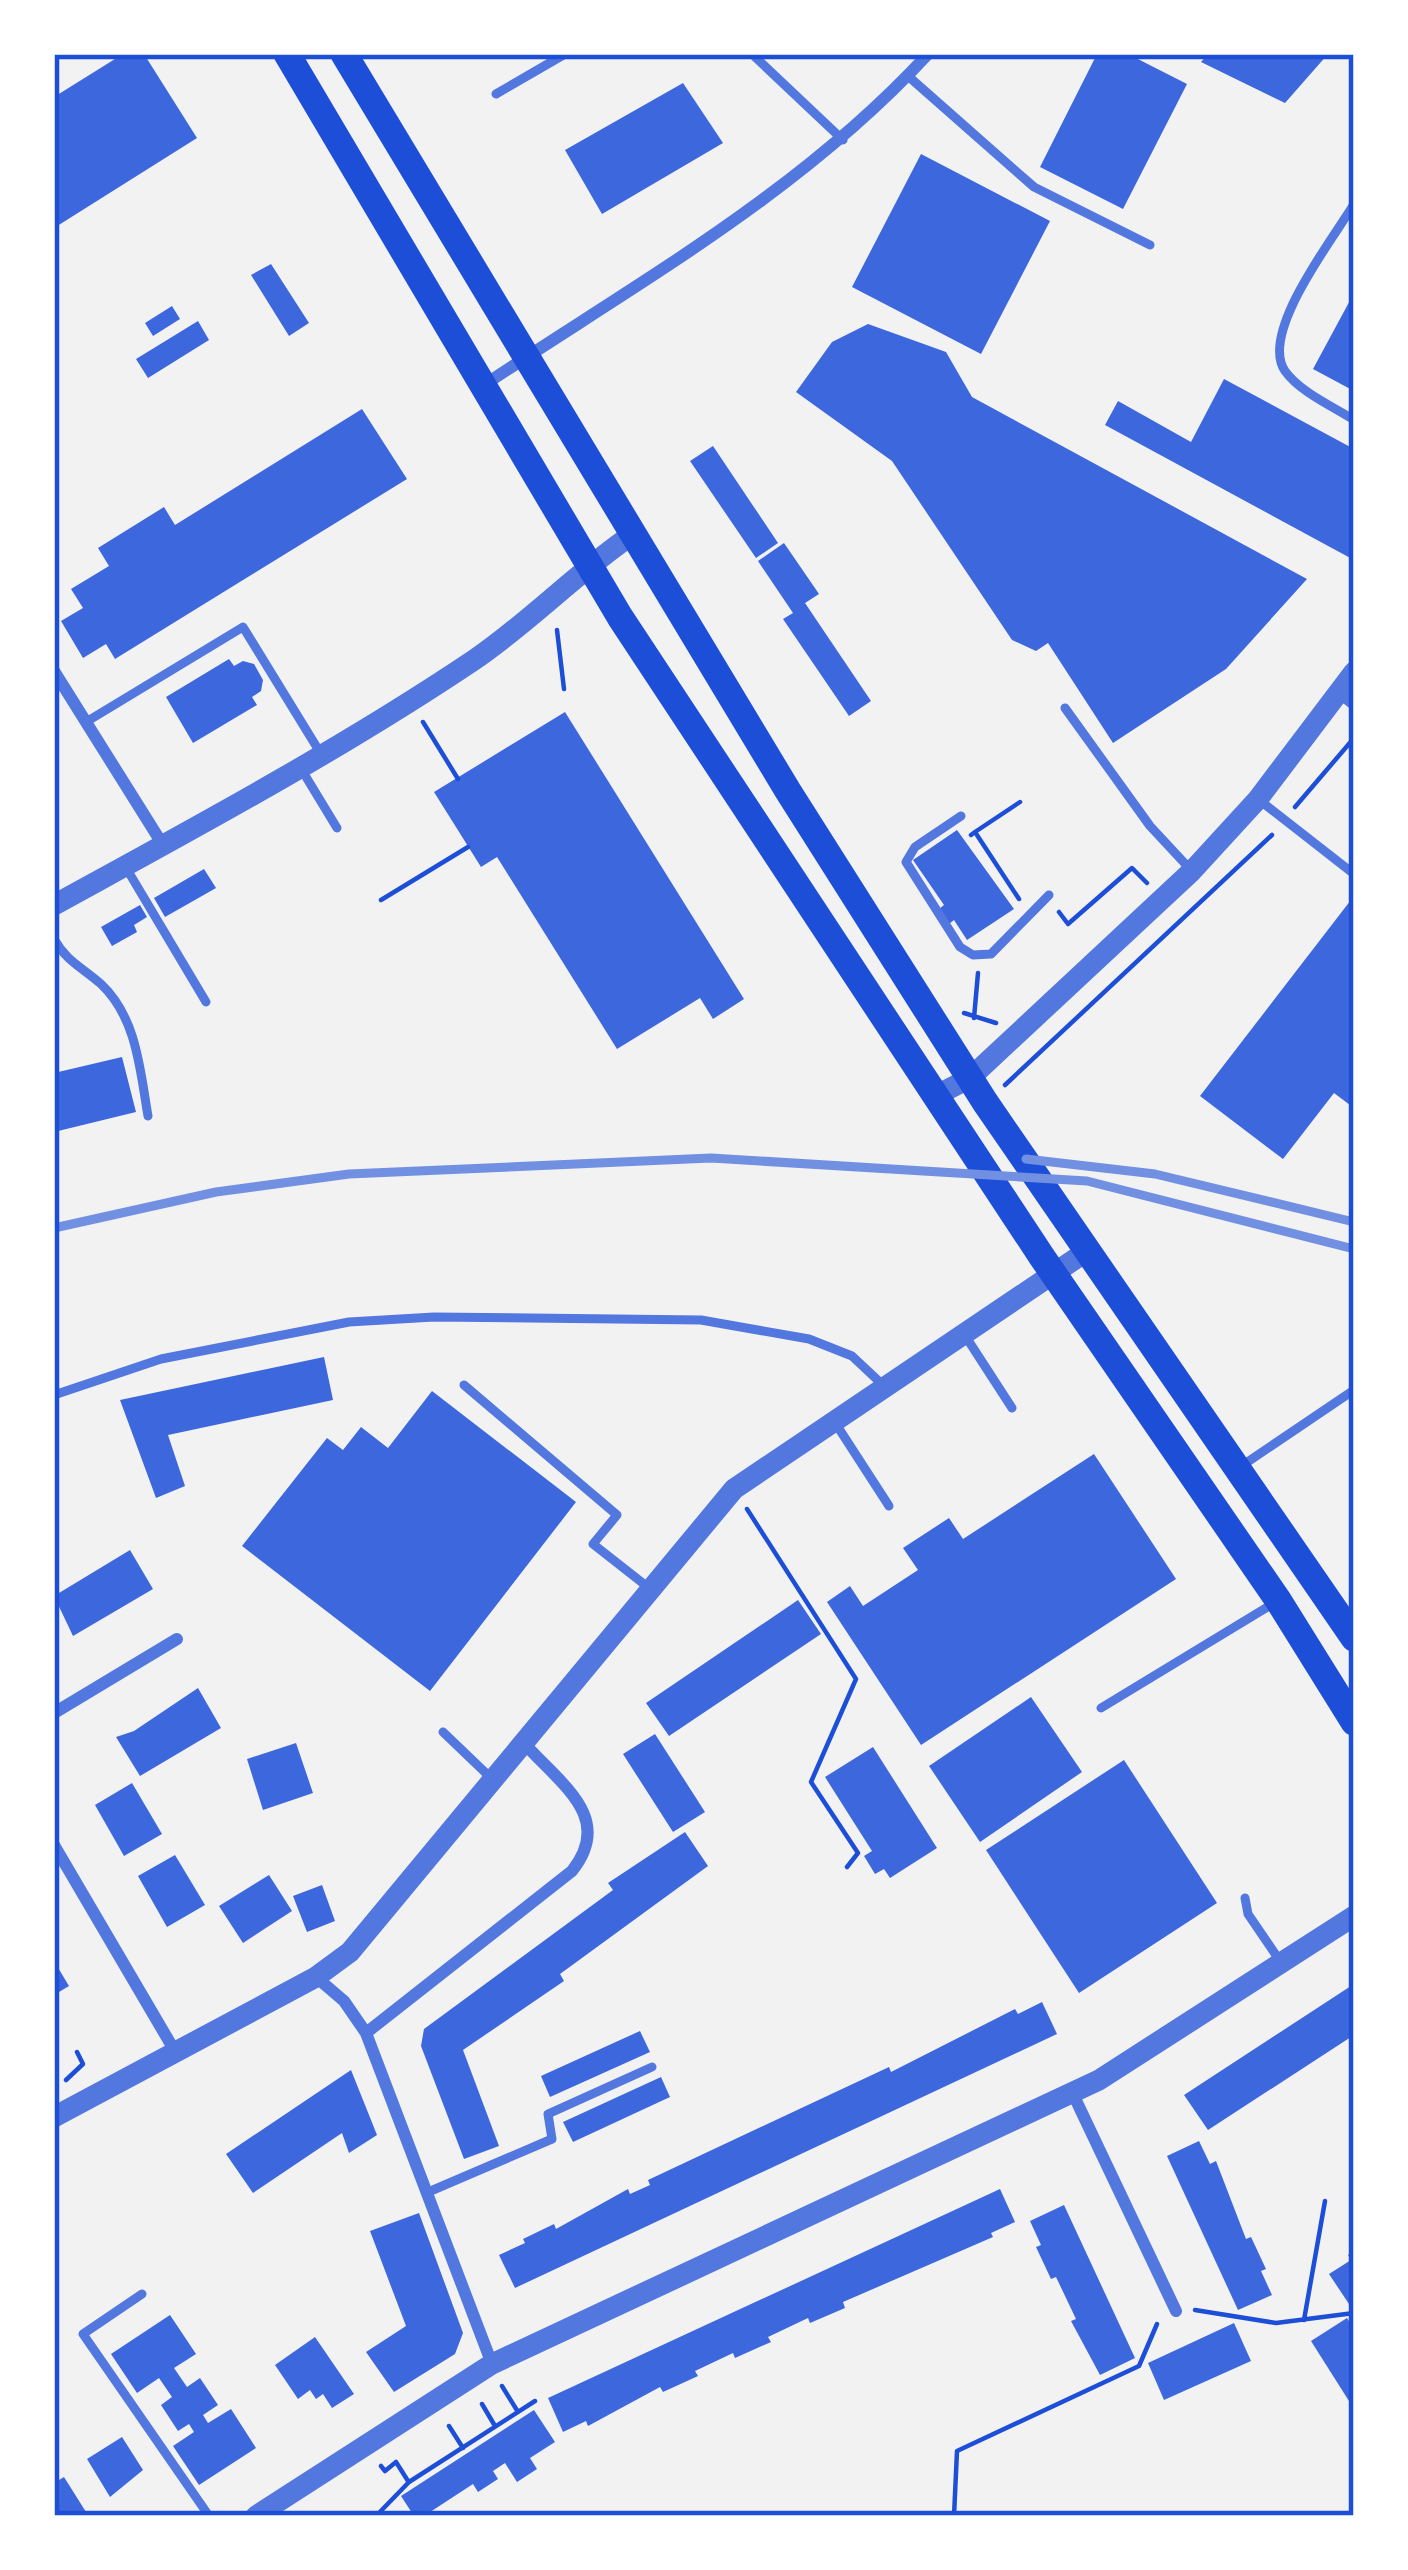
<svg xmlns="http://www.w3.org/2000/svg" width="1408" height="2570" viewBox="0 0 1408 2570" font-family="Figtree,sans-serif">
	<rect width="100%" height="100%" fill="#f2f2f2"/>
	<path fill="#3d67dc" d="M 123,54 L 144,54 L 197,138 L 54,228 L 54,97 Z
		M 1097,54 L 1128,54 L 1187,84 L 1123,209 L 1040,167 Z
		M 1208,54 L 1328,54 L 1285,103 L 1201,62 Z
		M 683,83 L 723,143 L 602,214 L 565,150 Z
		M 921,154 L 1050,221 L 981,354 L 852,287 Z
		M 271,264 L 309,323 L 289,336 L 251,275 Z
		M 1354,293 L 1354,391 L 1313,369 Z
		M 172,306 L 180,319 L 153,336 L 145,323 Z
		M 198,321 L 209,340 L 148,378 L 136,359 Z
		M 868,324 L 946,352 L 972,397 L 1307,579 L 1226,669 L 1113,743 L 1048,643 L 1036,651 L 1012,640 L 892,461 L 796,392 L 832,342 Z
		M 1224,379 L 1354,449 L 1354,560 L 1105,425 L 1118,401 L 1191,442 Z
		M 362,409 L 407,479 L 115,659 L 106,644 L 83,658 L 61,621 L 83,608 L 71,589 L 109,566 L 98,548 L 164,507 L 175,525 Z
		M 713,446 L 778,543 L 756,558 L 690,461 Z
		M 784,543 L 819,594 L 805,603 L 871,701 L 849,716 L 783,619 L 793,613 L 758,561 Z
		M 229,659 L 234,666 L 243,661 L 254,664 L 263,680 L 261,691 L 252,697 L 257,705 L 193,743 L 166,697 Z
		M 565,712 L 744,999 L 713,1019 L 700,998 L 617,1049 L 497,857 L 481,867 L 434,792 Z
		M 957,830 L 1014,909 L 967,940 L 954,920 L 949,924 L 939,909 L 944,905 L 913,860 Z
		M 204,869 L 216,888 L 165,917 L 154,898 Z
		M 1354,896 L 1354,1108 L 1334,1093 L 1283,1159 L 1200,1096 Z
		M 140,905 L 147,917 L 134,925 L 137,932 L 112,946 L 101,927 Z
		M 122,1057 L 136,1112 L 54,1132 L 54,1073 Z
		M 324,1357 L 333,1400 L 168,1435 L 185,1486 L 156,1498 L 120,1400 Z
		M 432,1391 L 576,1502 L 430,1691 L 242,1546 L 327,1438 L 343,1450 L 361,1427 L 388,1448 Z
		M 1094,1454 L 1176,1579 L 921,1745 L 827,1602 L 850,1586 L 863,1606 L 918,1570 L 903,1548 L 949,1518 L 963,1539 Z
		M 130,1550 L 153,1589 L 73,1636 L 54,1596 Z
		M 798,1600 L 821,1634 L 669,1736 L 646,1703 Z
		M 198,1688 L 221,1728 L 140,1776 L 116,1737 L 134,1731 Z
		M 1031,1697 L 1082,1772 L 980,1842 L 929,1766 Z
		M 655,1734 L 705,1812 L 673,1832 L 623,1754 Z
		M 296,1743 L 313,1793 L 263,1810 L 247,1759 Z
		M 873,1747 L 937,1848 L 890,1878 L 884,1869 L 875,1874 L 864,1856 L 872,1851 L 825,1777 Z
		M 1124,1760 L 1217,1903 L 1079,1993 L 986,1850 Z
		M 132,1783 L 162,1834 L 124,1856 L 95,1805 Z
		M 685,1832 L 708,1866 L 560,1974 L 564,1981 L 463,2050 L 499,2146 L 464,2159 L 421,2046 L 424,2029 L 613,1890 L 608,1883 Z
		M 175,1855 L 205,1905 L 167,1927 L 138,1876 Z
		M 269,1875 L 292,1911 L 243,1943 L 219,1906 Z
		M 322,1885 L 335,1921 L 307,1932 L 293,1896 Z
		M 54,1961 L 69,1986 L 54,1995 Z
		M 1354,1984 L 1354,2035 L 1208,2130 L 1184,2095 Z
		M 1042,2002 L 1057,2034 L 515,2288 L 499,2255 L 525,2243 L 523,2239 L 554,2224 L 556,2229 L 628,2189 L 630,2194 L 650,2185 L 648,2180 L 889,2067 L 891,2072 L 1015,2009 L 1018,2014 Z
		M 640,2031 L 650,2052 L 550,2097 L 541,2076 Z
		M 351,2070 L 377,2135 L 349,2153 L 342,2133 L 253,2193 L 226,2154 Z
		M 661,2077 L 670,2097 L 573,2142 L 563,2122 Z
		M 1199,2141 L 1210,2164 L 1216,2161 L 1246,2239 L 1251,2237 L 1266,2269 L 1261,2271 L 1272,2295 L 1238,2310 L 1167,2156 Z
		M 1000,2189 L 1015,2222 L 991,2233 L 993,2237 L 843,2302 L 845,2308 L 810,2323 L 808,2318 L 768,2337 L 771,2342 L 735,2358 L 733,2353 L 695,2371 L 698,2376 L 663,2392 L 660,2387 L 588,2426 L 586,2421 L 563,2432 L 548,2398 Z
		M 1064,2205 L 1135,2358 L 1100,2375 L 1071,2321 L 1076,2319 L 1056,2277 L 1051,2279 L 1036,2247 L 1041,2245 L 1030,2221 Z
		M 419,2213 L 463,2333 L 455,2354 L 394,2392 L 366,2352 L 406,2326 L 370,2231 Z
		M 1354,2251 L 1354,2300 L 1349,2304 L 1329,2274 L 1351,2260 L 1348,2255 Z
		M 170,2315 L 196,2354 L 174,2368 L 187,2387 L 200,2378 L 218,2405 L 203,2415 L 208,2423 L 231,2409 L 256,2448 L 199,2485 L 173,2446 L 194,2432 L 189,2424 L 178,2431 L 161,2405 L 172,2397 L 159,2378 L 137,2393 L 111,2354 Z
		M 1347,2318 L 1354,2329 L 1354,2409 L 1311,2341 Z
		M 1234,2323 L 1251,2361 L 1164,2400 L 1148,2363 Z
		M 315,2337 L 354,2394 L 332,2408 L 323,2394 L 316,2399 L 310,2390 L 298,2399 L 275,2365 Z
		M 534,2410 L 555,2442 L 530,2458 L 537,2469 L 517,2482 L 505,2463 L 493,2471 L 498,2479 L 478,2492 L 473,2484 L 424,2516 L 414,2516 L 401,2496 Z
		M 122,2437 L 143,2470 L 110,2497 L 87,2459 Z
		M 64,2477 L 86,2512 L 79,2516 L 54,2516 L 54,2483 Z"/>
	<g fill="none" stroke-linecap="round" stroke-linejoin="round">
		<path stroke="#1d4ed8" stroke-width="4.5" d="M 557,630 L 564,689
			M 423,722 L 458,779
			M 1295,807 L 1354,738
			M 975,832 L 1020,802
			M 971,835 L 975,832 L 1019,899
			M 381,900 L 468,847
			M 1059,912 L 1068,924 L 1132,868 L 1147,883
			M 964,1013 L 996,1023
			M 974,1018 L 978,973
			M 1005,1085 L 1272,835
			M 747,1509 L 856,1679 L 811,1782 L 858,1853 L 847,1867
			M 66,2080 L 83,2064 L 77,2052
			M 1195,2310 L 1276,2323 L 1354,2313
			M 1304,2320 L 1325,2201
			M 502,2386 L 518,2412
			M 482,2404 L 495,2426
			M 449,2426 L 463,2448
			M 381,2466 L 385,2471 L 396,2462 L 408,2481
			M 376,2516 L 409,2482 L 535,2401
			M 954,2516 L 957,2451 L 1139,2366 L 1157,2324"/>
		<path stroke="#5277de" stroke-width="9" d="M 752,54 L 843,140
			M 908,76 L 1034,187 L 1150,245
			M 496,94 L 565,54
			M 1354,204 C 1333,239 1259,333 1285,371 C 1300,392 1332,406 1354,420
			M 1337,693 L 1354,706
			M 1065,708 L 1150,826 L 1190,869
			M 86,722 L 243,627 L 321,754
			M 300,767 L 337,828
			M 1258,799 L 1354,874
			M 961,816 L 915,847 L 906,862 L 960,947 L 973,955 L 991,954 L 1049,895
			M 125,866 L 206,1002
			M 54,939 C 67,962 82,967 101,984 C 137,1018 140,1070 148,1116
			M 966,1337 L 1012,1408
			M 464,1385 L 617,1515 L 593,1544 L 649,1588
			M 54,1395 L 161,1359 L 349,1322 L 434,1317 L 701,1320 L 809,1339 L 852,1356 L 885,1387
			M 834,1421 L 889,1506
			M 1243,1465 L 1354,1390
			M 1101,1708 L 1274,1603
			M 443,1732 L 491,1778
			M 1245,1898 L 1248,1914 L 1282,1964
			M 426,2193 L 552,2139 L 548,2114 L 652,2067
			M 142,2294 L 83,2334 L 209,2516"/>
		<path stroke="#5277de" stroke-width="12" d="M 481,387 C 637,283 800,193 928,54
			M 54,671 L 163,845
			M 54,1713 L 177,1639
			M 54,1845 L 176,2053
			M 316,1977 L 344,2001 L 366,2033 L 492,2364
			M 366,2033 L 572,1871 C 615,1817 560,1784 524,1743
			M 1073,2094 L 1176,2311"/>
		<path stroke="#5277de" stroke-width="21" d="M 54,905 C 196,827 340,750 474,660 C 530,622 577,572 633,534
			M 937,1095 L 970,1078 L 1192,871 L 1258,799 L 1354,672
			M 54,2117 L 316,1977 L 350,1952 L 734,1489 L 1087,1251
			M 256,2516 L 492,2364 L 1099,2080 L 1354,1916"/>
		<path stroke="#1d4ed8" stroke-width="27" d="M 287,54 L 620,617 L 1042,1257 L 1278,1600 L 1354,1722
			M 344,54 L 788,791 L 985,1102 L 1354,1638"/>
		<path stroke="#7290e2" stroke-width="9" d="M 1026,1159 L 1155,1174 L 1354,1222
			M 54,1228 L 216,1192 L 349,1174 L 711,1158 L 1087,1181 L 1354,1249"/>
	</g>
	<rect width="1408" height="2570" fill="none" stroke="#ffffff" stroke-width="114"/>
	<rect x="57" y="57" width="1294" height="2456" fill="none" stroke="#1d4ed8" stroke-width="4.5"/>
</svg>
